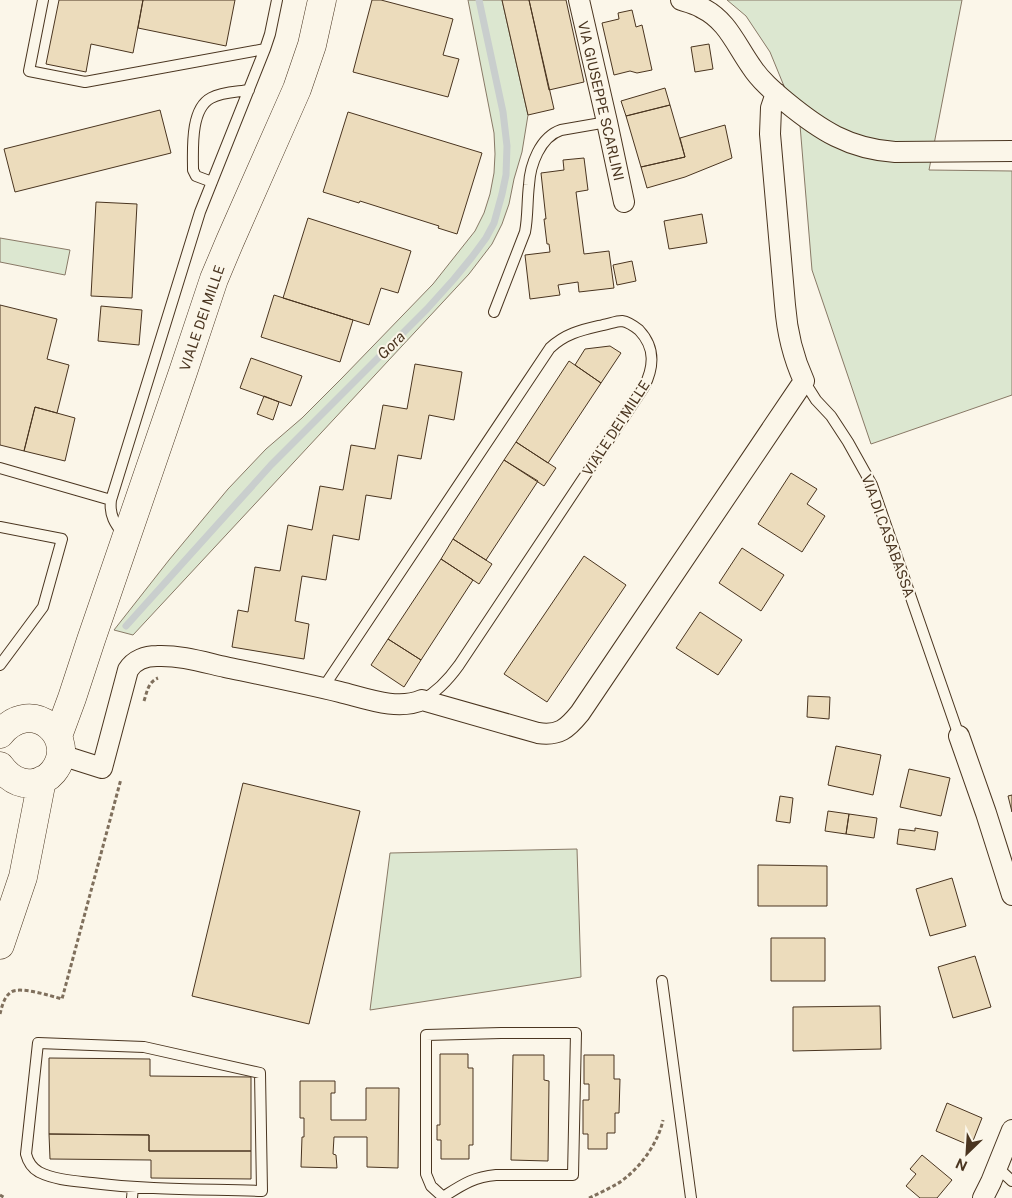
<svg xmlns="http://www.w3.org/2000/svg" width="1012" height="1198" viewBox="0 0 1012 1198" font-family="'Public Sans',sans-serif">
	<rect width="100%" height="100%" fill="#fbf6e9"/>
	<path fill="#dce7d0" stroke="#887966" d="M 468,0 L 502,0 L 528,115 L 522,152 L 514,179 L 509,204 L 502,224 L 492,244 L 469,274 L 133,635 L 114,630 L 169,560 L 228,489 L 266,449 L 302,418 L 342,378 L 433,284 L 475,231 L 484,213 L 490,194 L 494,173 L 495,154 L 494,133 Z
		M 727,0 L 962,0 L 929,170 L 1012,171 L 1012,395 L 871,444 L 812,270 L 800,125 L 770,52 L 746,16 Z
		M 0,238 L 70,250 L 65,275 L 0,262 Z
		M 577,849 L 581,977 L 370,1010 L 390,853 Z"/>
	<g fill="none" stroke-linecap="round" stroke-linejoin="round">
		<path stroke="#c9cecd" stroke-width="7" d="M 126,626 L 271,465 L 427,309 L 454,279 L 472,257 L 486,238 L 494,223 L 502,194 L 506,175 L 507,146 L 503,112 L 479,0"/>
	</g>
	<path fill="#ecdcbc" stroke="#4a3520" d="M 59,0 L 143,0 L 133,53 L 91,44 L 86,72 L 46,64 Z
		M 143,0 L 235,0 L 226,46 L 138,28 Z
		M 372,0 L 381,0 L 453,19 L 443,55 L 459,59 L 448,97 L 353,72 Z
		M 502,0 L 529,0 L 554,109 L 528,115 Z
		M 529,0 L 566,0 L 584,82 L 549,90 Z
		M 632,10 L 636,27 L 642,25 L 652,70 L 637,73 L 630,71 L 614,75 L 602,23 L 619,19 L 618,13 Z
		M 709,44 L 713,69 L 695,72 L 691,47 Z
		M 665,88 L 670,105 L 626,116 L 621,101 Z
		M 670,105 L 685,157 L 641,167 L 626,116 Z
		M 160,110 L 171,153 L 15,192 L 4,149 Z
		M 348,112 L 482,153 L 457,234 L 438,228 L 439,226 L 360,201 L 359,203 L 323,192 Z
		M 725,125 L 732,158 L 685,177 L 647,188 L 641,167 L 685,157 L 680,138 Z
		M 584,158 L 588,190 L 576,192 L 584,254 L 609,251 L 614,288 L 579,292 L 578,282 L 558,285 L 560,295 L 530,299 L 525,255 L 550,252 L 549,244 L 547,244 L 544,219 L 546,219 L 541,173 L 564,170 L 563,160 Z
		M 96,202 L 137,204 L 132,298 L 91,296 Z
		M 702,214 L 707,243 L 669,249 L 664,221 Z
		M 308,218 L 411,251 L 398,293 L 381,288 L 369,325 L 283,298 Z
		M 632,261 L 636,281 L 617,285 L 613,265 Z
		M 274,295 L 353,320 L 340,362 L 261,337 Z
		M 0,305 L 57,319 L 47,359 L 69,365 L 57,413 L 35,407 L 24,451 L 0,445 Z
		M 101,306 L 142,310 L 139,345 L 98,341 Z
		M 610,346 L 621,353 L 601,383 L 575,365 L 585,349 Z
		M 251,358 L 302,376 L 291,406 L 240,388 Z
		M 569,361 L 601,383 L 548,463 L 516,442 Z
		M 415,364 L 462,372 L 454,420 L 429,415 L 421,459 L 398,455 L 391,499 L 366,495 L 359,540 L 333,535 L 326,580 L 302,576 L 295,621 L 309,624 L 304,659 L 232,647 L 238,610 L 248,612 L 255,567 L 280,571 L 288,525 L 312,530 L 320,486 L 343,490 L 351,445 L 375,449 L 383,405 L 407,409 Z
		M 264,396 L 279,402 L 273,420 L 257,414 Z
		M 35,407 L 75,418 L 65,461 L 24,451 Z
		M 516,442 L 556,468 L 544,486 L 504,460 Z
		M 504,460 L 538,481 L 486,560 L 453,539 Z
		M 791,473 L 817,489 L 807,504 L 825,516 L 802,552 L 758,524 Z
		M 453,539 L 492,564 L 479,584 L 441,559 Z
		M 742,548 L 784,575 L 761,611 L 719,583 Z
		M 584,556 L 626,585 L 547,702 L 504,674 Z
		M 441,559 L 473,580 L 421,660 L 388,639 Z
		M 700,612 L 742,640 L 718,675 L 676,648 Z
		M 388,639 L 421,660 L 404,687 L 371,665 Z
		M 808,696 L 830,697 L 829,719 L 807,717 Z
		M 836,746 L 881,755 L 873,795 L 828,785 Z
		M 909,769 L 950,778 L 941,816 L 900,807 Z
		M 243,783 L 360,811 L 309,1024 L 192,996 Z
		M 1012,795 L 1012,812 L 1008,796 Z
		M 780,796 L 793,798 L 790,823 L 776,821 Z
		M 828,811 L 849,814 L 846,834 L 825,831 Z
		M 849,814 L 877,818 L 874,838 L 846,834 Z
		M 915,828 L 938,832 L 935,850 L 897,844 L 899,829 L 915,831 Z
		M 758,865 L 827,866 L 827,906 L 758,906 Z
		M 952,878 L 966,926 L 930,936 L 916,889 Z
		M 771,938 L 825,938 L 825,981 L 771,981 Z
		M 975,956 L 991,1007 L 953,1018 L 938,967 Z
		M 880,1006 L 881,1049 L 793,1051 L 793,1007 Z
		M 440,1054 L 468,1054 L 468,1068 L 473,1068 L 473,1145 L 469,1145 L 469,1159 L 441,1159 L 441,1140 L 437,1140 L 437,1125 L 440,1125 Z
		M 513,1055 L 544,1055 L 544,1080 L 549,1081 L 548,1161 L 511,1160 Z
		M 584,1055 L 614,1055 L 614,1079 L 620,1079 L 619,1113 L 615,1113 L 615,1133 L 607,1133 L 607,1149 L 588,1149 L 588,1134 L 583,1134 L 583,1100 L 589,1100 L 589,1084 L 584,1084 Z
		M 49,1058 L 150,1059 L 150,1076 L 251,1077 L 251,1151 L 149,1151 L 149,1135 L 49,1134 Z
		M 300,1081 L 335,1081 L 335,1093 L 331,1093 L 331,1120 L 366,1120 L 366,1088 L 399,1088 L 398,1168 L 367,1167 L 367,1137 L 334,1137 L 333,1154 L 336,1155 L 337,1168 L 301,1167 L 302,1137 L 304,1137 L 304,1118 L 300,1118 Z
		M 947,1103 L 982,1118 L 971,1146 L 936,1131 Z
		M 49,1134 L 149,1135 L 149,1151 L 251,1151 L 251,1179 L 151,1178 L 151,1160 L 50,1159 Z
		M 922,1155 L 952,1180 L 937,1198 L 920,1198 L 906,1186 L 916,1174 L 910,1169 Z"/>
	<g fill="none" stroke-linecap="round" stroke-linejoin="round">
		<defs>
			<path id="service" d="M 43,0 L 29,71 L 85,82 L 265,49
				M 212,182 L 196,176 L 193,170 C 193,150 190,109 211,98 C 222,92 237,92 249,90
				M 494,312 L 525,232 C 528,217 527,201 529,185 C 530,165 540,137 561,130 L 607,122
				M 804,381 L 816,400 L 831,416 L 848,442 L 872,485 L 959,736
				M 0,468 L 111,500
				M 0,527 L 62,539 L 43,607 L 0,665
				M 124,535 C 115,524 109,515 111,500 L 200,212 L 265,49 L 270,34 L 277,0
				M 323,688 L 550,348 C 566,333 582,330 603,325 C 609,324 616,321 622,321 C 629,322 634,326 639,330 C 656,348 654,367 644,387 L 459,665 C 449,679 437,692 422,700
				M 662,981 L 691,1198
				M 501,1033 L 576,1033 L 573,1175 L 496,1175 C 473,1177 462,1185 443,1197 L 431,1186 L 426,1174 L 426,1035 Z
				M 38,1043 L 144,1047 L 260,1073 L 262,1191 C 205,1189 148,1190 92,1183 C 75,1181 55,1180 39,1172 C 32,1168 28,1162 26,1154 Z
				M 998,1168 L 1012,1181
				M 132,1198 L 133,1187"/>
			<path id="minor" d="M 579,0 L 607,122 L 624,202
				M 681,0 C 688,2 696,4 702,8 C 727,20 736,45 751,66 C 760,80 773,91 786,102 C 820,130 849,149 895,152 L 1012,151
				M 959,736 L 986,813 L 1012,895
				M 61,755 L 102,768 L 128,670 C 134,660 146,656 157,656 C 180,655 203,662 225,667 C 263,675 302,683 340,692 C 365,698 397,711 422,700 L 538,733 C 559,736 567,729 580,713 L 804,381 C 793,357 787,332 785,305 L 770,134 L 771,108 L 776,93
				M 983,1198 L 991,1182 L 1012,1130"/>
			<path id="secondary" d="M 0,734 C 33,694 80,739 53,772 C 48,778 40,782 33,783 C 19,785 8,777 0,766
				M 58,736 L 72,698 L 91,640 L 183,372 L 214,279 L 230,241 L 297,89 L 312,45 L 322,0
				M 0,945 L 23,877 L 42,780"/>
		</defs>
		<use href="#service" stroke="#4a3520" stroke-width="12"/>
		<use href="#minor" stroke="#4a3520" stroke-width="22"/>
		<use href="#secondary" stroke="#4a3520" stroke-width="29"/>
		<path stroke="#7f6f5c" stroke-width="3" stroke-dasharray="4 2.5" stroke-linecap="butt" d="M 144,701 C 147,692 148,682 158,678
			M 0,1014 C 2,1006 4,997 11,992 C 20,986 51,996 62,999 L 121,779
			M 0,1195 L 5,1198
			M 589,1198 C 598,1194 608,1189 617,1184 C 638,1171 658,1144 663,1120"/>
		<use href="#service" stroke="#fbf6e9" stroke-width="10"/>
		<use href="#minor" stroke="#fbf6e9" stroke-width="20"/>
		<use href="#secondary" stroke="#fbf6e9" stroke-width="28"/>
	</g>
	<g text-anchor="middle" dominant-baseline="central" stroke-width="4" stroke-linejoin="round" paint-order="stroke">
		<g font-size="14" fill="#4a3520" stroke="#fbf6e9">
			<text transform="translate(601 101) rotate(77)">VIA GIUSEPPE SCARLINI</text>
			<text transform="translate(202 318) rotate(-71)">VIALE DEI MILLE</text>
			<text transform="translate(616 428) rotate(-57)">VIALE DEI MILLE</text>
			<text transform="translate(888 536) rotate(70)">VIA DI CASABASSA</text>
		</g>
		<g font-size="15" font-style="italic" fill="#4a3520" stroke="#fbf6e9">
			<text transform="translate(391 345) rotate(-45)">Gora</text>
		</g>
	</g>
	<g transform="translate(967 1153) rotate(205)" stroke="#fbf6e9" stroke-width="4" paint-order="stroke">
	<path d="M0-4L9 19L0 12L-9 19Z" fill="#4a3520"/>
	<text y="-8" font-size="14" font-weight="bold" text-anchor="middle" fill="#4a3520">N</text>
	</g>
</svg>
